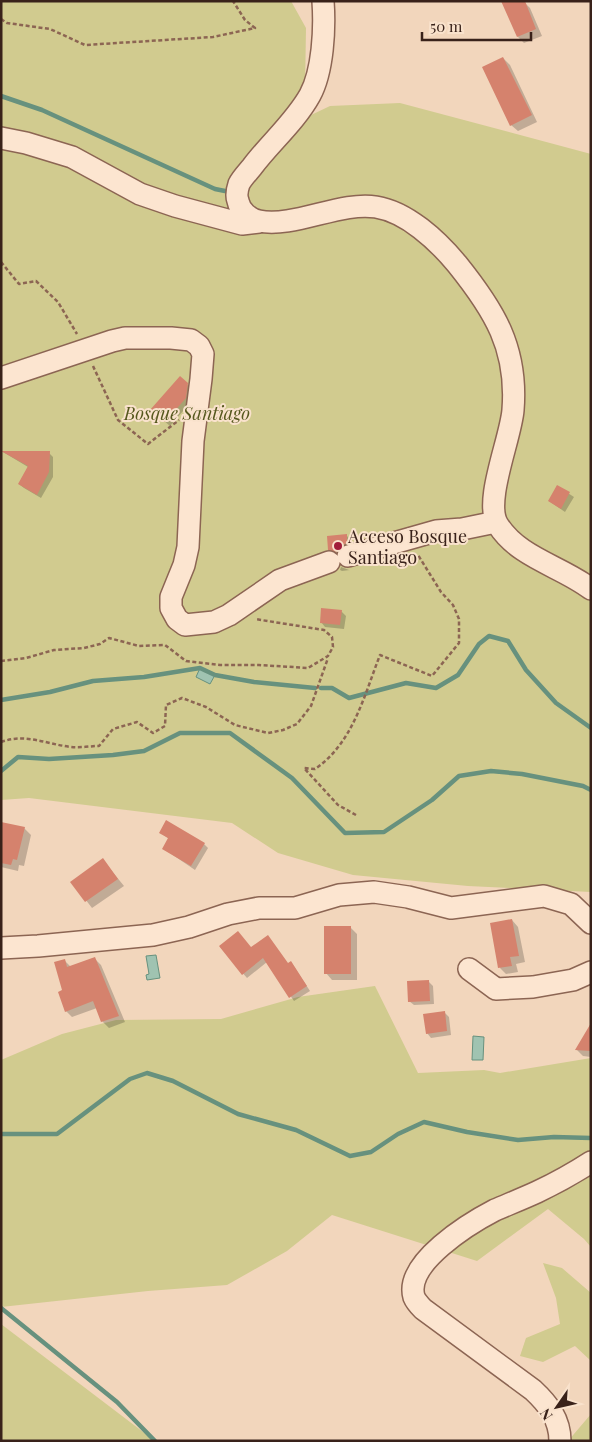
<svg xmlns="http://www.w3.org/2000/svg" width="592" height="1442" viewBox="0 0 592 1442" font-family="'Playfair Display',serif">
	<rect width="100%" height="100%" fill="#f2d6bc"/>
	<path fill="#d1cb8f" d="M 1,1 L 291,1 L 306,28 L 305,90 L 269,135 L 330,106 L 400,103 L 591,154 L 591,892 L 468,886 L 353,875 L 278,853 L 232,823 L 29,798 L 1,800 Z
		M 375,986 L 418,1073 L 484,1070 L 500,1073 L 591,1058 L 591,1247 L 584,1239 L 548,1209 L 477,1261 L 332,1215 L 287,1251 L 227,1285 L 148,1291 L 1,1307 L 1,1060 L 62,1034 L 116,1020 L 221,1019 L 298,997 Z
		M 543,1263 L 562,1268 L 591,1293 L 591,1361 L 575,1346 L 543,1362 L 520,1356 L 526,1338 L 560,1324 L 556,1298 Z
		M 1,1324 L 155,1441 L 1,1441 Z
		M 591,1414 L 591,1441 L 568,1441 Z"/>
	<path fill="#a0c3b1" stroke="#67917e" d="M 200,668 L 215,675 L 210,684 L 196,677 Z
		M 156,955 L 160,978 L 147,980 L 146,975 L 149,974 L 146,956 Z
		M 473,1036 L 484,1037 L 483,1060 L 472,1060 Z"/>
	<path fill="#0003" d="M 523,1 L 530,8 L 542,36 L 524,43 L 518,37 Z
		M 503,58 L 510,65 L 537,122 L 518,131 L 511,125 Z
		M 180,378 L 192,389 L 190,403 L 170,426 L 156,414 Z
		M 3,452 L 49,453 L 53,457 L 53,477 L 41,498 L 24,488 L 19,484 L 28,467 Z
		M 557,486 L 574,497 L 565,512 L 549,501 Z
		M 346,535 L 348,537 L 349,545 L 338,553 L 329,549 Z
		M 341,567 L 349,570 L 350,570 L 342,571 L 340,570 Z
		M 341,611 L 346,616 L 344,629 L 325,627 L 321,622 Z
		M 1,823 L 24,828 L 31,835 L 24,866 L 19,865 L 18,871 L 1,867 Z
		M 161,833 L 204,844 L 208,848 L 195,870 L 164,849 L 169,839 Z
		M 103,860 L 124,886 L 92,908 L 72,882 Z
		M 512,920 L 518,927 L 525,962 L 516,964 L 518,972 L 506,974 L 500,968 Z
		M 350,927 L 357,934 L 357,980 L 332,980 L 326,973 Z
		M 220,947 L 288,964 L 291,962 L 310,991 L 294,1001 L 267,962 L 247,978 Z
		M 94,958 L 101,965 L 125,1022 L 109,1028 L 102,1021 L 97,1008 L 72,1017 L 66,1011 L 64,991 L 64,960 L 71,967 Z
		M 428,981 L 433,986 L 434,1004 L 414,1005 L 409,1001 Z
		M 444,1012 L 449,1017 L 451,1035 L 431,1038 L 427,1033 Z
		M 591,1026 L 591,1057 L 583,1056 L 577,1050 Z"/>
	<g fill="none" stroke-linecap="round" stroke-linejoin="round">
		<path stroke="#67917e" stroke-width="4.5" d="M 1,96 L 42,110 L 215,189 L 225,191
			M 321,688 L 332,688 L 349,698 L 406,683 L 436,688 L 458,675 L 479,644 L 489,636 L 508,641 L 526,670 L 556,703 L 591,728
			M 1,700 L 50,692 L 93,681 L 144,677 L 200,668 L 215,675 L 254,682 L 315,688
			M 1,771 L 18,757 L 49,759 L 113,755 L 144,751 L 180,733 L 230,733 L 292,778 L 345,833 L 384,832 L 432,800 L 459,776 L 491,771 L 522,774 L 583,786 L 591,790
			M 1,1134 L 57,1134 L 130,1079 L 147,1073 L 173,1081 L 238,1114 L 296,1130 L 350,1156 L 371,1152 L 398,1134 L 424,1122 L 467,1132 L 518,1140 L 554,1137 L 591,1138
			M 1,1308 L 117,1402 L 155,1441"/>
	</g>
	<path fill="#d5826d" d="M 501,1 L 525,1 L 536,29 L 517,37 Z
		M 503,57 L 532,115 L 510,126 L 482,67 Z
		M 180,376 L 188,383 L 186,398 L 165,422 L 150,410 Z
		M 1,451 L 50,451 L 49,472 L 37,495 L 18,484 L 28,466 Z
		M 557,485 L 570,492 L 561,509 L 548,501 Z
		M 347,534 L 347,543 L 339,547 L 336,552 L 328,550 L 327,536 Z
		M 321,608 L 342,610 L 340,625 L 320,623 Z
		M 166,820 L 205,843 L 191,866 L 162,849 L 168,838 L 159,833 Z
		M 1,822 L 25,827 L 17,860 L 13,859 L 11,865 L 1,863 Z
		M 103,858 L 118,879 L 85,902 L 70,882 Z
		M 512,919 L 519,956 L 510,957 L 512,966 L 498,968 L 490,923 Z
		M 324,926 L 351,926 L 351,974 L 324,974 Z
		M 238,931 L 251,947 L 268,935 L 288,963 L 291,961 L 307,986 L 289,998 L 263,958 L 242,975 L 219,946 Z
		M 95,957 L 119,1016 L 101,1022 L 93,1001 L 65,1012 L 58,992 L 62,990 L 54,962 L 65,959 L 67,967 Z
		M 429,980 L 430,1001 L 408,1002 L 407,981 Z
		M 445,1011 L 447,1031 L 426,1034 L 423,1014 Z
		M 591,1023 L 591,1051 L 575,1050 Z"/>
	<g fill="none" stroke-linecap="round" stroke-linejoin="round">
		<defs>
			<path id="minor" d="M 323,1 C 325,29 323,71 310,95 C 295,122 270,143 252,167 C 248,172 242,178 239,184 C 237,190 236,196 238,201 C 240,211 249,219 259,221 C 294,228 341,201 376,207 C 407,212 437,240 457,264 C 494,310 518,348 513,410 C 511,438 483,502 498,525 C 519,558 561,566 591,589
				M 1,138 L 26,143 L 72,157 L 140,194 L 175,206 L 242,224 L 259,222
				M 1,378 L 112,341 L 125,338 L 171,338 L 191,340 L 199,346 L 203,354 L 201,379 L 193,441 L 188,547 L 184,565 L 171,597 L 171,608 L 177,619 L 185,625 L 214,622 L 229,615 L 280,580 L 329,562
				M 348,556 L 436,531 L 462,529 L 496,522
				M 1,948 L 38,946 L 153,935 L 189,927 L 228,914 L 259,908 L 295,908 L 339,895 L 374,892 L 408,897 L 451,908 L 544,896 L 571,904 L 591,923
				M 469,969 L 496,989 L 533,987 L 573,980 L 591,972
				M 560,1441 C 560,1419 548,1404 533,1390 L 423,1309 C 420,1306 416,1302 414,1297 C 404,1263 470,1223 495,1210 C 509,1204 524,1198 537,1192 C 556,1183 574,1173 591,1162"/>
		</defs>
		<use href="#minor" stroke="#8c6553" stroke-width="24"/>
		<path stroke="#8c6553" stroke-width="2.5" stroke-dasharray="4 2.5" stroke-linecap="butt" d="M 1,19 L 7,23 L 50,29 L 85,45 L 213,37 L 255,28 L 245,20 L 233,1
			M 1,262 L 19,284 L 36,281 L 58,302 L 77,334
			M 93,366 L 118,420 L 148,444 L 179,420
			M 1,661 L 26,658 L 54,650 L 84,648 L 100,644 L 109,638 L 139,646 L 165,645 L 186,661 L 220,665 L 259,665 L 308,668 L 328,656 L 333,647 L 332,637 L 324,630 L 255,619
			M 1,742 C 26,733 46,744 71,747 C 80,748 90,746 99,746 L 113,729 L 137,722 L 153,733 L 165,726 L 166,705 L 182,698 L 206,707 L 235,725 L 268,733 L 283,730 L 297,724 L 311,706 L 328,658
			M 356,815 L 338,805 L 304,768 L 315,769 C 353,743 364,696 380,655 L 432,676 L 459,643 L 459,619 L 453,605 L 441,592 L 418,555"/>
		<use href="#minor" stroke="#fce5d0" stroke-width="21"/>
	</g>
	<circle fill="#a11d3a" stroke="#f9e2cc" stroke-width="2" cx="338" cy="546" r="5"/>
	<g text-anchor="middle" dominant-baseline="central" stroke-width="4" stroke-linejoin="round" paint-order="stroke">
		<g font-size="18" font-style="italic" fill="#56581e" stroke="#f9e2cc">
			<text x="187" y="413">Bosque Santiago</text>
		</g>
		<g font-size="18" fill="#39221a" stroke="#f9e2cc" text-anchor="start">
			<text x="348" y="536">Acceso Bosque<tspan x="348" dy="21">Santiago</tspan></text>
		</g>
	</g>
	<rect width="592" height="1442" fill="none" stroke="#39221a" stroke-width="5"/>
	<g transform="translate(557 1407) rotate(236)" stroke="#f9e2cc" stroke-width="4" paint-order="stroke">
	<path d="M0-4L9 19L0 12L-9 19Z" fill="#39221a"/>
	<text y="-8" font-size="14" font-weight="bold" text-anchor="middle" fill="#39221a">N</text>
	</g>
	<path d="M422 32v8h109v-8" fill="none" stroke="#39221a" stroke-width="2.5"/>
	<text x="430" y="32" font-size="15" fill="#39221a" stroke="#f9e2cc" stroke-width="4" paint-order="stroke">50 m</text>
</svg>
